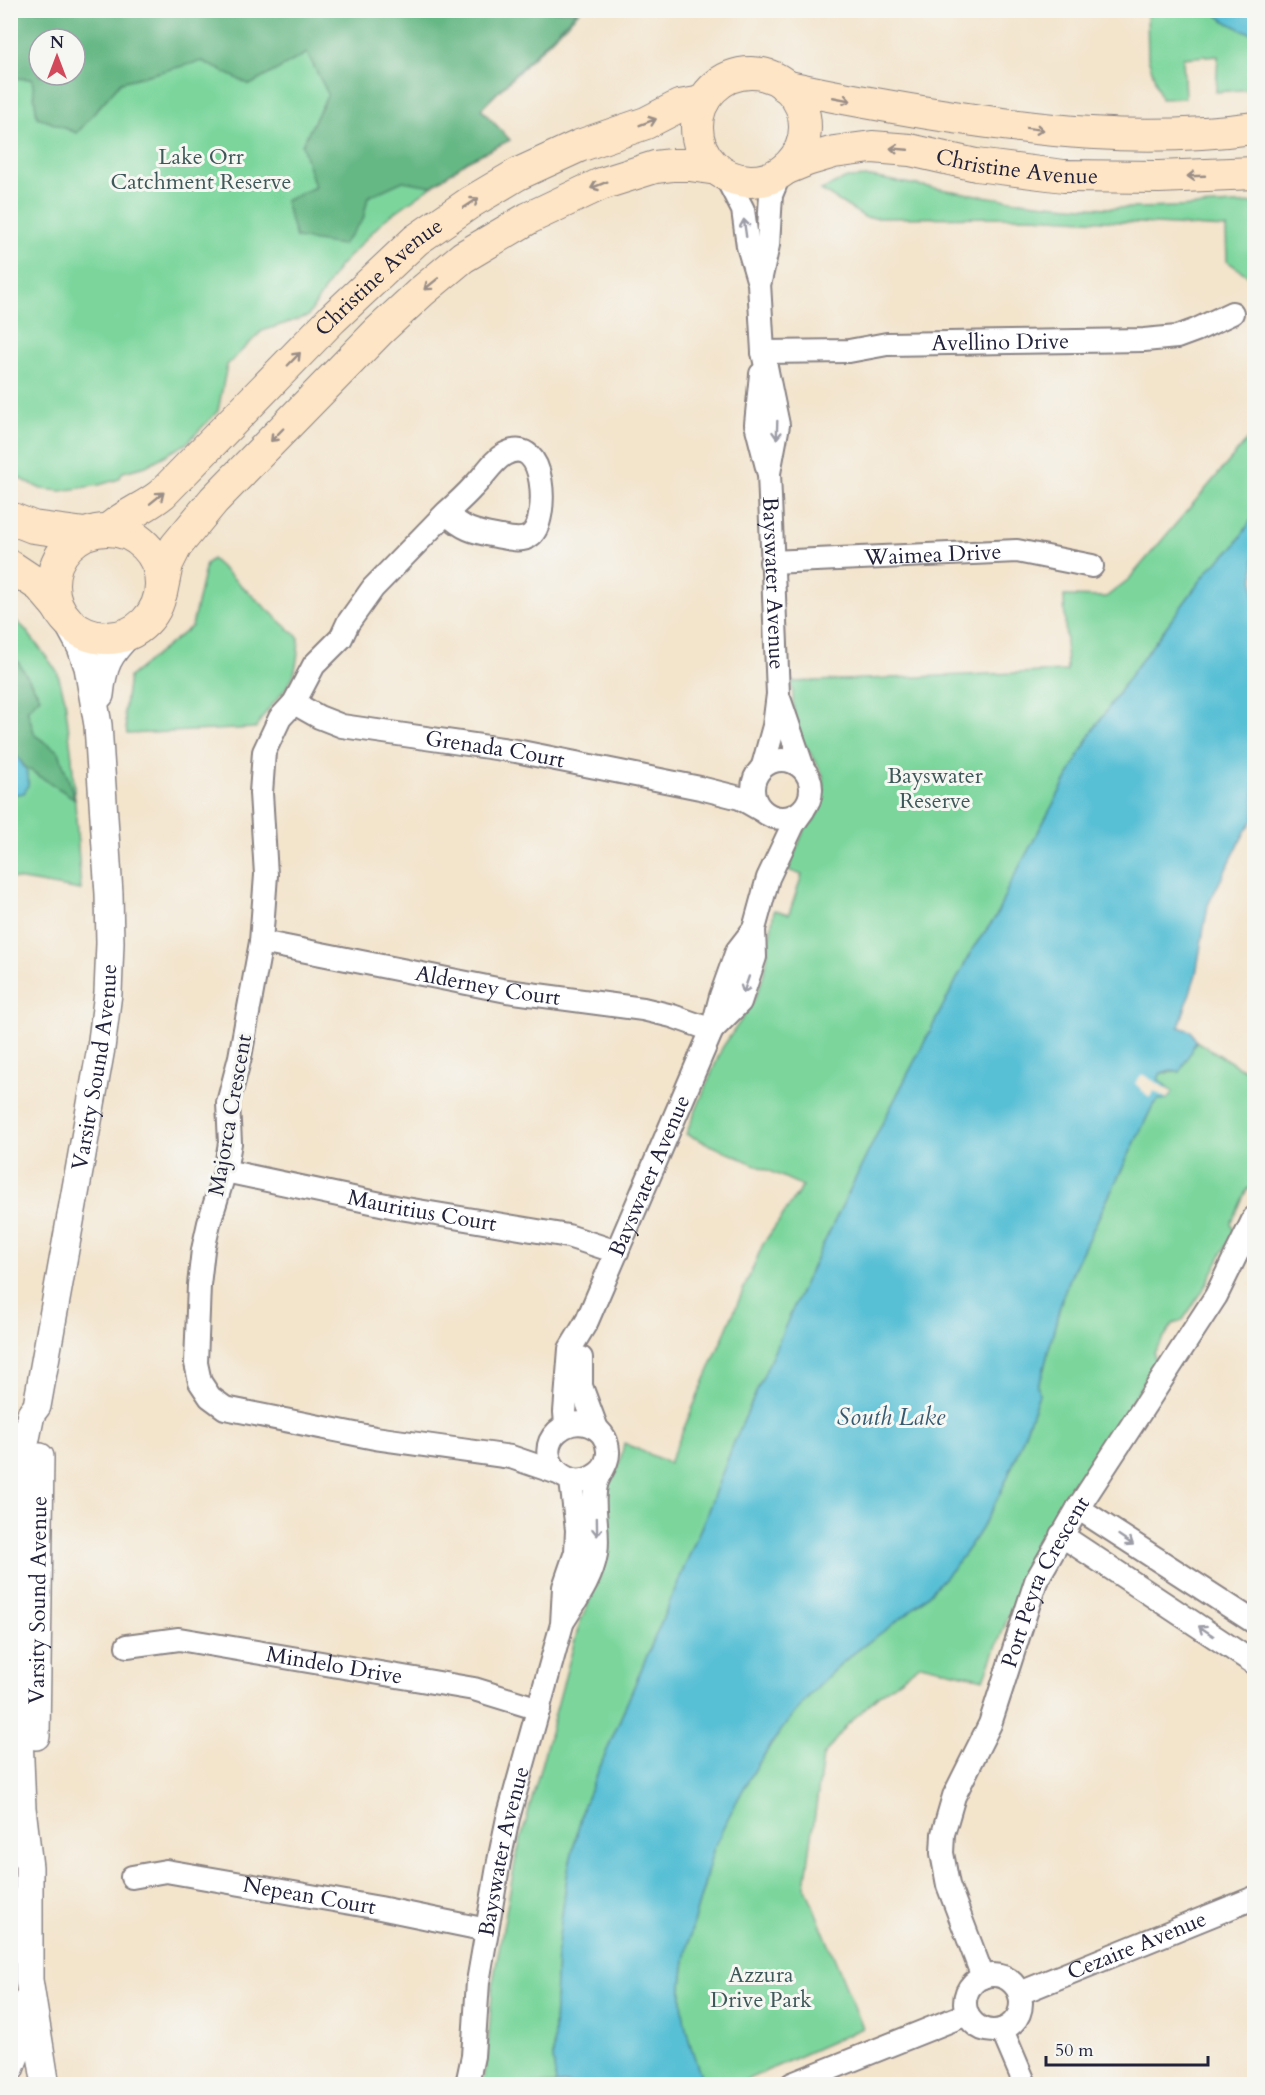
<svg xmlns="http://www.w3.org/2000/svg" width="1265" height="2095" viewBox="0 0 1265 2095" font-family="Cardo,serif">
	<rect width="100%" height="100%" fill="#f6f6f2"/>
	<filter id="ink" filterUnits="userSpaceOnUse"><feTurbulence type="fractalNoise" baseFrequency=".0167" numOctaves="2"/><feDisplacementMap in="SourceGraphic" scale="12" xChannelSelector="R" yChannelSelector="G"/><feConvolveMatrix kernelMatrix="1 2 1 2 8 2 1 2 1" color-interpolation-filters="sRGB"/></filter>
	<filter id="wash" filterUnits="userSpaceOnUse"><feTurbulence type="fractalNoise" baseFrequency=".008" numOctaves="4" result="noise"/><feDisplacementMap in="SourceGraphic" scale="24" xChannelSelector="R" yChannelSelector="G"/><feGaussianBlur stdDeviation="1.35" result="paint"/><feColorMatrix in="noise" values="0 0 0 0 0 0 0 0 0 0 0 0 0 0 0 0 0 1.4 0 .05"/><feComposite in="paint" operator="in"/></filter>
	<g filter="url(#wash)">
		<rect width="100%" height="100%" fill="#f3e4cc"/>
		<path fill="#7cd69c" stroke="#4f7c6c" stroke-width="1.5" fill-rule="evenodd" d="M 11,11 L 580,11 L 481,109 L 510,140 L 467,161 L 383,221 L 338,268 L 308,316 L 262,331 L 227,365 L 218,411 L 186,444 L 146,466 L 123,472 L 119,479 L 99,485 L 61,491 L 41,489 L 11,474 ZM 39,39 L 75,39 L 75,75 L 39,75 Z
			M 1147,11 L 1213,11 C 1222,22 1240,29 1254,34 L 1254,89 L 1216,92 L 1218,55 L 1183,58 L 1185,98 L 1161,99 L 1148,58 Z
			M 870,177 C 941,189 1012,203 1084,207 C 1141,210 1198,206 1254,203 L 1254,280 L 1227,261 L 1226,228 L 1032,217 L 866,218 L 821,190 L 847,178 Z
			M 1254,432 L 1254,516 L 1234,547 L 1210,568 L 1132,673 L 1092,732 L 1008,888 L 996,917 L 973,948 L 880,1128 L 803,1286 L 733,1445 L 706,1516 L 584,1805 L 568,1870 L 557,1952 L 553,2057 L 556,2084 L 482,2084 L 487,2056 L 493,1982 L 516,1858 L 579,1625 L 602,1571 L 604,1495 C 607,1486 612,1481 616,1473 C 620,1464 622,1453 624,1443 L 669,1463 L 763,1244 L 803,1186 L 686,1134 L 722,1048 L 752,1004 L 760,986 L 766,965 L 774,910 L 789,914 L 802,875 L 788,870 L 804,830 L 814,820 L 821,806 L 824,790 L 823,776 L 816,762 L 801,740 L 794,712 L 792,682 L 1067,671 L 1064,596 L 1106,597 L 1129,579 Z
			M 212,559 L 299,638 C 298,649 298,665 293,676 C 284,696 265,708 256,728 L 127,734 L 124,712 L 129,677 L 192,626 L 206,564 Z
			M 10,615 L 25,629 L 57,671 L 65,699 L 72,758 L 81,890 L 11,878 Z
			M 1196,1041 L 1254,1076 L 1254,1187 L 1247,1189 L 1231,1224 L 1234,1231 L 1202,1292 L 1182,1321 L 1173,1324 L 1154,1352 L 1155,1365 L 1045,1535 L 1028,1566 L 984,1679 L 921,1664 L 879,1695 L 847,1725 L 823,1756 L 805,1886 L 863,2028 L 737,2084 L 704,2084 C 694,2057 684,2031 682,2002 C 680,1970 691,1929 700,1899 C 705,1884 708,1866 713,1851 C 716,1840 723,1829 728,1818 C 755,1764 789,1714 833,1671 C 858,1647 888,1629 914,1607 C 930,1594 952,1570 964,1554 C 1000,1505 1019,1451 1039,1394 L 1037,1385 L 1042,1376 L 1062,1298 L 1076,1264 L 1153,1105 L 1168,1089 L 1158,1079 L 1161,1073 L 1180,1072 Z"/>
		<path fill="#65b784" stroke="#446c60" stroke-width="1.5" fill-rule="evenodd" d="M 10,11 L 11,10 L 577,11 L 481,109 L 510,140 L 467,161 L 432,186 L 403,181 L 368,197 L 363,220 L 342,245 L 296,238 L 285,201 L 315,187 L 302,145 L 328,94 L 307,53 L 250,85 L 202,61 L 121,82 L 77,133 L 37,117 L 32,79 L 11,78 ZM 39,39 L 75,39 L 75,75 L 39,75 Z
			M 10,646 L 15,657 L 40,697 L 27,710 L 35,735 L 59,752 L 75,799 L 25,767 L 11,749 Z"/>
		<path fill="#58c0d5" stroke="#3d7188" stroke-width="1.5" d="M 1213,11 L 1254,11 L 1254,34 C 1240,29 1222,22 1213,11 Z
			M 1254,516 L 1254,819 L 1246,830 L 1208,905 L 1196,974 L 1179,1027 L 1191,1031 L 1196,1041 L 1180,1072 L 1168,1071 L 1161,1073 L 1158,1079 L 1172,1092 L 1167,1099 L 1158,1100 L 1153,1105 L 1076,1264 L 1062,1298 L 1042,1376 L 1037,1385 L 1039,1394 C 1019,1451 1000,1505 964,1554 C 952,1570 930,1594 915,1607 C 888,1630 858,1647 833,1671 C 789,1713 755,1764 728,1818 C 723,1829 717,1840 713,1851 C 708,1866 705,1884 700,1899 C 691,1929 680,1970 682,2002 C 684,2031 694,2057 704,2084 L 556,2084 L 553,2057 L 557,1952 L 568,1870 L 584,1805 L 706,1516 L 733,1445 L 803,1286 L 880,1128 L 973,948 L 996,917 L 1008,888 L 1092,732 L 1132,673 L 1210,568 L 1234,547 Z
			M 11,749 C 21,762 36,777 24,793 L 11,795 Z"/>
		<path fill="#f3e4cc" d="M 1142,1074 L 1172,1092 L 1167,1099 L 1154,1091 L 1149,1098 L 1135,1083 Z"/>
	</g>
	<g filter="url(#ink)">
		<g fill="none" stroke-linecap="round" stroke-linejoin="round">
			<defs>
				<g id="minor">
					<path id="s1" d="M 725,175 L 743,210 L 748,246 L 759,283 L 763,352 L 778,425 L 769,473 L 778,694 L 774,726 L 763,766"/>
					<path d="M 760,281 L 768,245 L 771,195 L 780,173"/>
					<path id="s2" d="M 763,352 L 849,351 L 887,344 L 1144,340 L 1177,337 L 1196,330 L 1232,313"/>
					<path d="M 761,374 L 756,424 L 768,471"/>
					<path d="M 446,513 C 455,505 465,496 473,487 C 484,477 492,461 505,454 C 547,432 549,521 531,535 C 522,543 507,538 496,536 C 473,532 463,529 446,513 L 373,588 L 348,623 L 341,638 L 314,665 L 294,703 L 280,718 L 264,752 L 261,793 L 266,875 L 261,942 L 240,1057 L 228,1103 L 230,1143 L 225,1171 L 209,1223 L 203,1250 L 199,1285 L 196,1363 L 200,1382 L 210,1397 L 225,1408 L 375,1438 L 511,1457 L 558,1473"/>
					<path id="s3" d="M 771,562 L 1017,551 L 1092,566"/>
					<path d="M 780,701 L 803,768"/>
					<path id="s4" d="M 294,703 L 319,717 L 342,726 L 516,751 L 700,788 L 740,798 L 761,810"/>
					<circle cx="782" cy="789" r="29"/>
					<path id="s5" d="M 261,942 L 507,991 L 643,1009 L 672,1016 L 712,1030"/>
					<path d="M 713,1029 L 740,1002 L 755,957 L 754,929 L 768,878 L 794,823 L 804,809"/>
					<path id="s6" d="M 225,1171 L 400,1208 L 568,1236 L 617,1252"/>
					<path d="M 581,1358 L 581,1386 L 597,1429"/>
					<path id="s7" d="M 566,1425 L 565,1412 L 570,1349 L 587,1321 L 712,1030 L 721,996 L 737,951 L 754,929"/>
					<path d="M 1078,1508 L 1254,1622"/>
					<path d="M 1061,1535 L 1254,1663"/>
					<path d="M 564,1620 C 577,1599 592,1578 596,1554 C 600,1531 591,1507 596,1485 C 599,1473 609,1463 608,1451 C 607,1424 575,1415 557,1432 C 530,1458 572,1501 603,1469"/>
					<path id="s8" d="M 127,1646 L 179,1639 L 474,1689 L 539,1709"/>
					<path id="s9" d="M 132,1877 L 166,1871 L 380,1908 L 487,1930"/>
					<circle cx="993" cy="2003" r="28"/>
					<path id="s10" d="M 983,1977 L 948,1885 L 942,1853 L 943,1834 L 954,1796 L 990,1724 L 1036,1581 L 1078,1508 L 1216,1296 L 1254,1218"/>
					<path id="s11" d="M 1020,1993 L 1254,1898"/>
					<path d="M 1002,2030 L 1025,2084"/>
					<path id="s12" d="M 467,2084 L 473,2056 L 478,1982 L 499,1861 L 508,1818 L 562,1624 L 564,1587 L 576,1552 L 577,1530 L 571,1481"/>
					<path d="M 792,2084 L 967,2014"/>
				</g>
				<g id="tertiary">
					<path d="M 100,695 C 103,665 108,655 129,634"/>
					<path id="s13" d="M 36,1736 L 40,1457"/>
					<path d="M 10,2069 L 17,2051 L 26,2002"/>
					<path id="s14" d="M 45,2080 L 29,1980 L 29,1867 L 22,1808 L 13,1594 L 24,1448 L 31,1414 L 37,1406 L 101,1048 L 108,993 L 110,943 L 109,894 L 98,725 L 88,667 L 81,647 L 68,623"/>
				</g>
				<g id="secondary">
					<circle cx="751" cy="127" r="54"/>
					<path d="M 785,86 C 833,97 880,105 928,113 C 1040,131 1141,143 1254,128"/>
					<path id="s15" d="M 785,169 L 807,160 L 834,152 L 872,147 L 910,150 L 976,165 L 1064,176 L 1159,177 L 1254,173"/>
					<path d="M 10,518 L 33,527 L 85,534"/>
					<circle cx="107" cy="584" r="54"/>
					<path id="s16" d="M 108,530 C 124,515 145,508 162,494 L 332,319 L 416,240 L 471,202 L 518,174 L 579,146 L 646,123 L 679,106 L 703,102"/>
					<path d="M 10,566 L 40,586 L 57,606"/>
					<path d="M 161,593 L 167,564 L 176,546 L 214,500 L 379,331 L 421,292 L 463,257 L 529,218 L 601,184 L 655,167 L 672,165 L 690,165 L 717,169"/>
				</g>
			</defs>
			<use href="#minor" stroke="#8a8384" stroke-width="26"/>
			<use href="#tertiary" stroke="#8a8384" stroke-width="30"/>
			<use href="#secondary" stroke="#8a8384" stroke-width="34"/>
			<use href="#minor" stroke="#fff" stroke-width="22"/>
			<use href="#tertiary" stroke="#fff" stroke-width="27"/>
			<use href="#secondary" stroke="#fde5c5" stroke-width="32"/>
		</g>
		<defs><path id="oneway-shaft" d="M-6 0H5M1.5-3L5.5 0L1.5 3" fill="none" stroke-width="1.6" stroke-linecap="round" stroke-linejoin="round" transform="scale(1.5)"/></defs>
		<g stroke="#9a8d87">
			<use href="#oneway-shaft" transform="translate(842 99) rotate(11)"/>
			<use href="#oneway-shaft" transform="translate(648 122) rotate(-21)"/>
			<use href="#oneway-shaft" transform="translate(1035 129) rotate(7)"/>
			<use href="#oneway-shaft" transform="translate(899 149) rotate(-175)"/>
			<use href="#oneway-shaft" transform="translate(1196 176) rotate(178)"/>
			<use href="#oneway-shaft" transform="translate(599 185) rotate(158)"/>
			<use href="#oneway-shaft" transform="translate(471 203) rotate(-33)"/>
			<use href="#oneway-shaft" transform="translate(431 284) rotate(141)"/>
			<use href="#oneway-shaft" transform="translate(294 359) rotate(-46)"/>
			<use href="#oneway-shaft" transform="translate(277 435) rotate(134)"/>
			<use href="#oneway-shaft" transform="translate(157 498) rotate(-39)"/>
		</g>
		<g stroke="#9c9ca7">
			<use href="#oneway-shaft" transform="translate(745 228) rotate(-98)"/>
			<use href="#oneway-shaft" transform="translate(777 430) rotate(92)"/>
			<use href="#oneway-shaft" transform="translate(746 985) rotate(109)"/>
			<use href="#oneway-shaft" transform="translate(597 1527) rotate(89)"/>
			<use href="#oneway-shaft" transform="translate(1126 1540) rotate(34)"/>
			<use href="#oneway-shaft" transform="translate(1206 1631) rotate(-146)"/>
		</g>
	</g>
	<g text-anchor="middle" dominant-baseline="central" stroke-width="6" stroke-linejoin="round" paint-order="stroke">
		<g font-size="22" fill="#3d5858" stroke="#f6f6f2">
			<text x="201" y="157">Lake Orr<tspan x="201" dy="25">Catchment Reserve</tspan></text>
			<text x="935" y="776">Bayswater<tspan x="935" dy="25">Reserve</tspan></text>
			<text x="761" y="1975">Azzura<tspan x="761" dy="25">Drive Park</tspan></text>
		</g>
		<g font-size="22" fill="#22223b" stroke="#f6f6f2">
			<text stroke="none"><textPath href="#s15" startOffset="237">Christine Avenue</textPath></text>
			<text stroke="none"><textPath href="#s16" startOffset="372">Christine Avenue</textPath></text>
			<text stroke="none"><textPath href="#s2" startOffset="238">Avellino Drive</textPath></text>
			<text stroke="none"><textPath href="#s3" startOffset="162">Waimea Drive</textPath></text>
			<text stroke="none"><textPath href="#s1" startOffset="417">Bayswater Avenue</textPath></text>
			<text stroke="none"><textPath href="#s4" startOffset="208">Grenada Court</textPath></text>
			<text stroke="none"><textPath href="#s5" startOffset="231">Alderney Court</textPath></text>
			<text stroke="none"><textPath href="#s14" startOffset="1023">Varsity Sound Avenue</textPath></text>
			<text transform="translate(230 1115) rotate(-80)">Majorca Crescent</text>
			<text stroke="none"><textPath href="#s7" startOffset="267">Bayswater Avenue</textPath></text>
			<text stroke="none"><textPath href="#s6" startOffset="201">Mauritius Court</textPath></text>
			<text stroke="none"><textPath href="#s10" startOffset="423">Port Peyra Crescent</textPath></text>
			<text stroke="none"><textPath href="#s13" startOffset="136">Varsity Sound Avenue</textPath></text>
			<text stroke="none"><textPath href="#s8" startOffset="210">Mindelo Drive</textPath></text>
			<text stroke="none"><textPath href="#s12" startOffset="236">Bayswater Avenue</textPath></text>
			<text stroke="none"><textPath href="#s9" startOffset="180">Nepean Court</textPath></text>
			<text stroke="none"><textPath href="#s11" startOffset="126">Cezaire Avenue</textPath></text>
		</g>
		<g font-size="24" font-style="italic" fill="#355971" stroke="#f6f6f2">
			<text x="891" y="1417">South Lake</text>
		</g>
	</g>
	<rect width="1265" height="2095" fill="none" stroke="#f6f6f2" stroke-width="36"/>
	<g transform="translate(57 57)"><circle r="28" fill="#f6f6f2" stroke="#a1a1a9" stroke-width="1.5"/>
	<path d="M0-4.5L10 22L0 15L-10 22Z" fill="#d1495b"/>
	<text y="-9" font-size="16" font-weight="bold" text-anchor="middle" fill="#22223b">N</text>
	</g>
	<path d="M1046 2056v9h162v-9" fill="none" stroke="#22223b" stroke-width="3"/>
	<text x="1055" y="2056" font-size="18" fill="#22223b" stroke="#f6f6f2" stroke-width="4.5" paint-order="stroke">50 m</text>
</svg>
